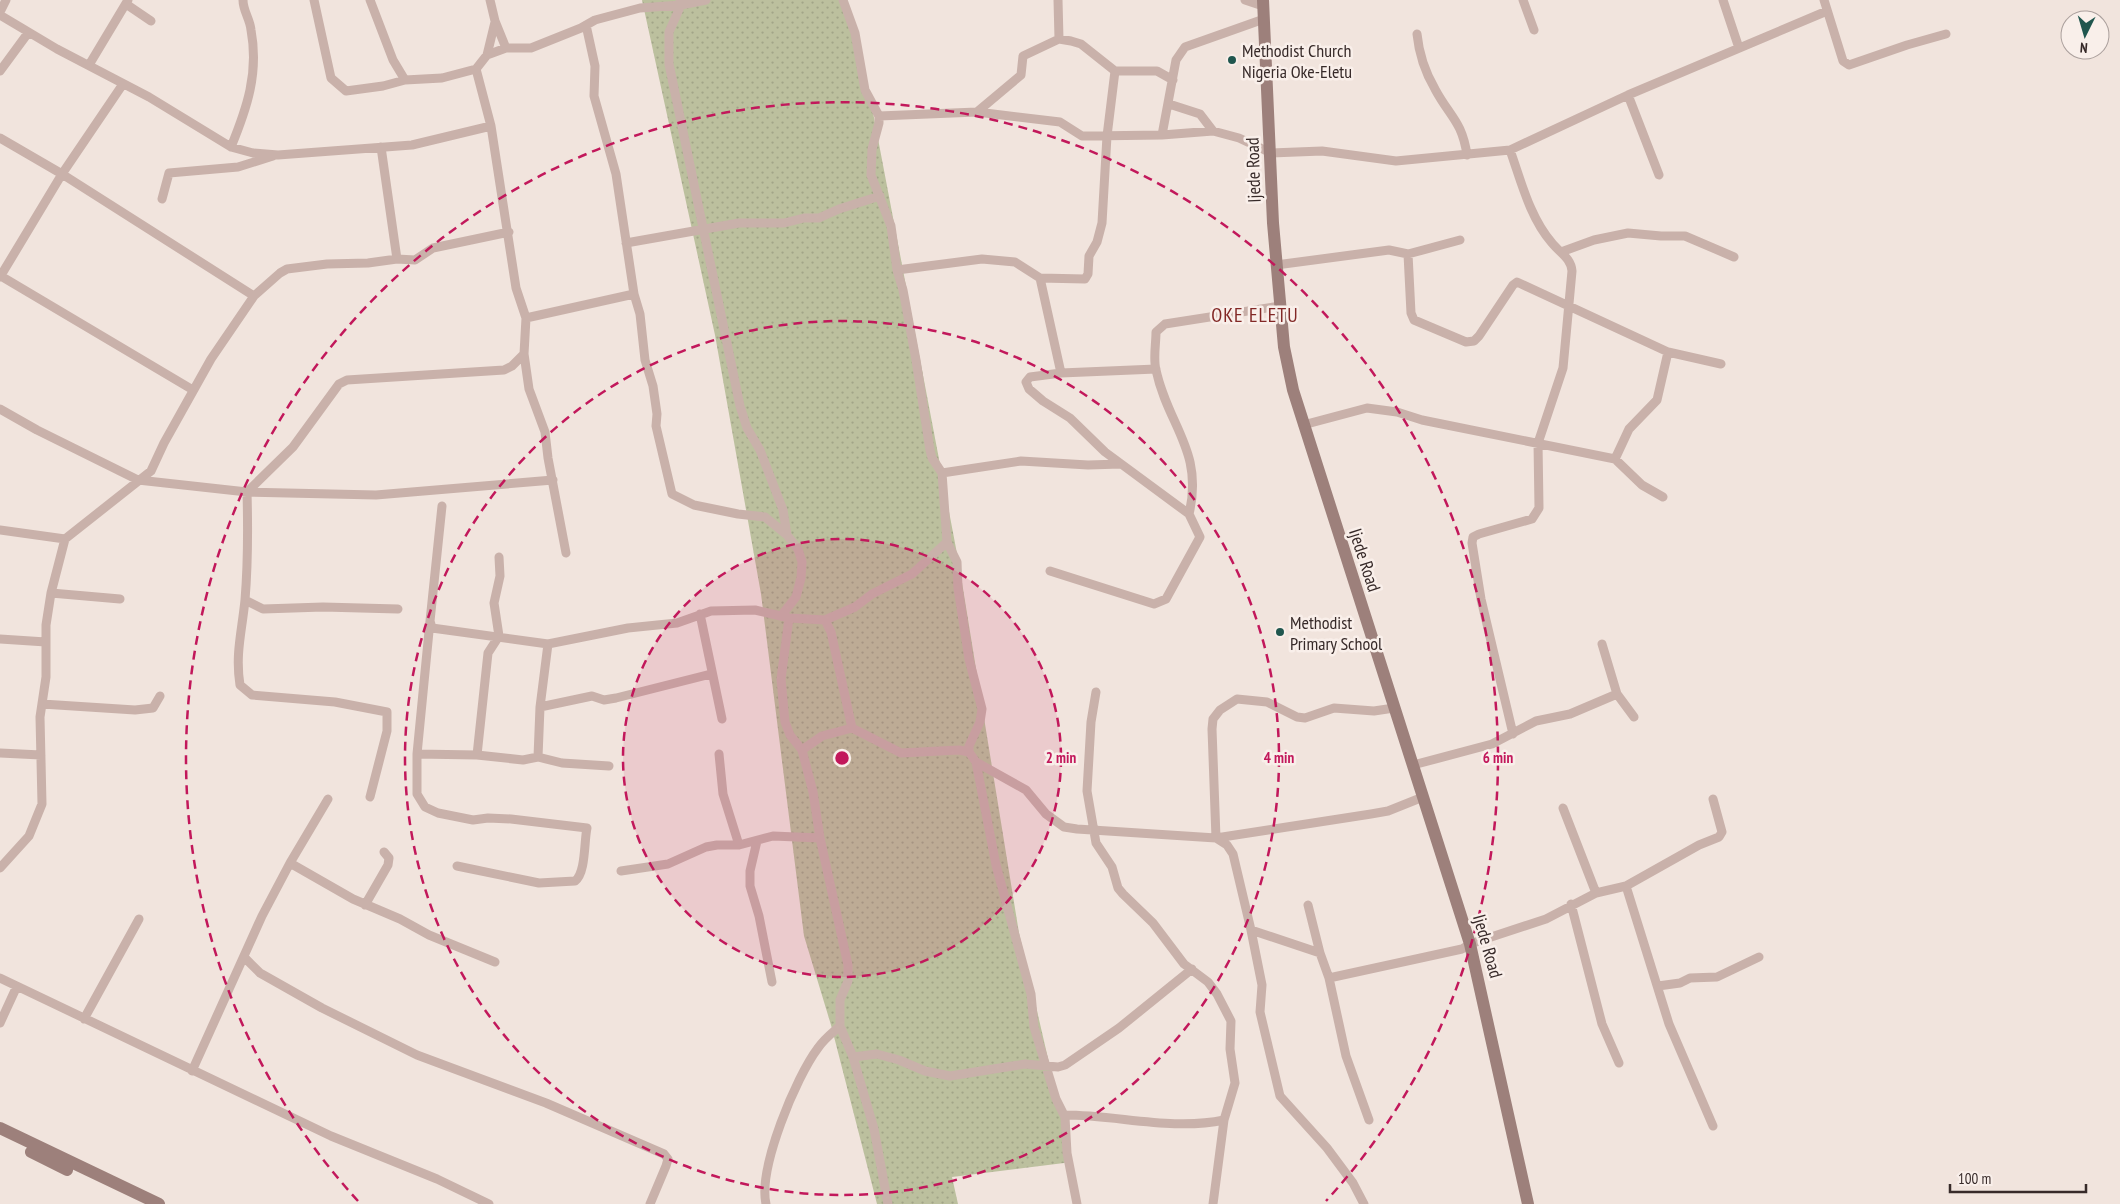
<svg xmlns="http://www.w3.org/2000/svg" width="2120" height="1204" viewBox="0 0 2120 1204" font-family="'PT Sans Narrow',sans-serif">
	<defs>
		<pattern id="grass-dots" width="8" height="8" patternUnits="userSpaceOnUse" patternTransform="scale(1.25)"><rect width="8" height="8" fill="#bcc09e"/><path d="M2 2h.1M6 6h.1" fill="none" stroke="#a2a588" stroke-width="1.8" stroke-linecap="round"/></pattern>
	</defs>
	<rect width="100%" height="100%" fill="#f1e4dd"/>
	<path fill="url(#grass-dots)" d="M 642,0 L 847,0 L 867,81 L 959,564 L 1019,933 L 1072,1162 L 952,1177 L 958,1204 L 877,1204 L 831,1025 L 804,936 L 761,594 L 715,335 Z"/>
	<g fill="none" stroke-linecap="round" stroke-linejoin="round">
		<path stroke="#c9b1aa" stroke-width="9" d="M 314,0 L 331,78 L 346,91 L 383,86 L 405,80 L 442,78 L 476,69 L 487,55 L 506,48 L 531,48 L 581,28 L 595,20 L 640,8 L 681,5 L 706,0
			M 370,0 L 393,60 L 405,80
			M 490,0 L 495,21 L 506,48
			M 680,0 L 681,5 L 669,32 L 669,64 L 740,406 L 747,428 L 760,450 L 783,510 L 787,535 L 798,549 L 802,562 L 801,578 L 796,597 L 781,616
			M 843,0 L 855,33 L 865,90 L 879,116 L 879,123 L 872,149 L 871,175 L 891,226 L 897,270 L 903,290 L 916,360 L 930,450 L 932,458 L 942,473 L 947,542 L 957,562 L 958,588 L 969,659 L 982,709 L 980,722 L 969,746 L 969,752 L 976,762 L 1026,790 L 1046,814 L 1064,827 L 1077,829 L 1216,838 L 1371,814 L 1388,811 L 1423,797
			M 1058,0 L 1059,39
			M 1245,0 L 1263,6
			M 1523,0 L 1534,30
			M 1723,0 L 1739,48
			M 1824,0 L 1843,61 L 1849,65 L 1907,45 L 1946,34
			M 126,4 L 151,21
			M 0,12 L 6,0
			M 0,15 L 57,49 L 149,97 L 231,147 L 253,153 L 278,155 L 412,145 L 491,126
			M 586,25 L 595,66 L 594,96 L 616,174 L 634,294 L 640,314 L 645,360 L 653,386 L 657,414 L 656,426 L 672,494 L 694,505 L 738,514 L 765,517 L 787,535
			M 1417,34 C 1419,54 1425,72 1435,89 C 1450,117 1462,121 1467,155
			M 487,55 L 495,22
			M 89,65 L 128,0
			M 476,69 L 491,126 L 516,288 L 526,318 L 524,354 L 529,389 L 545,432 L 548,458 L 566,553
			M 0,71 L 28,33
			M 1628,95 L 1659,175
			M 1169,104 L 1200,114 L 1213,131
			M 977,112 L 1021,75 L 1023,56 L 1059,39 L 1071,41 L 1081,44 L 1115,71 L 1157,71 L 1173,80
			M 879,116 L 977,112 L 1060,122 L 1082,136 L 1089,136 L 1162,135 L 1213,131 L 1239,138 L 1271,153 L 1322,151 L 1396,161 L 1510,150 L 1628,95 L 1827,11
			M 1162,135 L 1176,60 L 1185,47 L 1264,19
			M 0,138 L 62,174 L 254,296
			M 231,147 C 247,108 259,73 251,30 C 250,19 243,11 243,0
			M 381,147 L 397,259
			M 1510,150 C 1521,181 1530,218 1552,243 C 1560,253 1571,258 1572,271 L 1563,368 L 1538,443 L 1539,508 L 1532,519 L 1479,534 L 1473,537 L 1472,543 L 1481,599 L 1513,734
			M 162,199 L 169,173 L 238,167 L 273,156
			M 626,243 L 739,223 L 784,223 L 804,218 L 819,218 L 839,209 L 880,196
			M 1561,252 L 1594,240 L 1628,233 L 1661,236 L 1685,236 L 1734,257
			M 1408,254 L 1411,313 L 1414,320 L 1466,342 L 1474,341 L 1479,336 L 1513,285 L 1517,282 L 1668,352 L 1721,364
			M 1276,265 L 1389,250 L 1408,254 L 1460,240
			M 897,270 L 982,259 L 1015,262 L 1040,278 L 1085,279 L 1088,274 L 1089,256 L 1097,242 L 1102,223 L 1107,136 L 1115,71
			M 1,276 L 193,390
			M 0,277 L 62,174 L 123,84
			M 1040,278 L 1061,373
			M 526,318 L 634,294
			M 0,409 L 37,430 L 138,480 L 247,492 L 376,495 L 553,480
			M 1303,425 L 1367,408 L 1397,412 L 1422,420 L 1615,459 L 1642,485 L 1663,497
			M 1615,459 L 1629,429 L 1657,400 L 1668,352
			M 942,473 L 1021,461 L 1088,465 L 1121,464
			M 442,506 L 430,621 L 432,628 L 548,644 L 628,628 L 677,623 L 711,611 L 755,610 L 789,618 L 825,620 L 855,607 L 872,594 L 912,574 L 947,542
			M 1189,514 C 1204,451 1168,426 1156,370 C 1153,359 1156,344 1156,332 L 1165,324 L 1280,306
			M 0,530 L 65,539
			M 1050,571 L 1154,604 L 1166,599 L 1200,537 L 1189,514 L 1105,452 L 1070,418 L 1043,401 L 1029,389 L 1026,382 L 1030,377 L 1061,373 L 1156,369
			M 51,593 L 120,599
			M 245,600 L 263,609 L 323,607 L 398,609
			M 700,614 L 722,719
			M 789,618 L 781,679 L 785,722 L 790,735 L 802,750 L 813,792 L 820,838 L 848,965 L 848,981 L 840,1000 L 840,1026 L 853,1057 L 874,1129 L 888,1204
			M 825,620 L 831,632 L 852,728
			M 430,621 L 417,754 L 417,794 L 425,807 L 438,813 L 473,820 L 488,818 L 511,819 L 587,828 C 584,841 586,873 575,881 L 539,883 L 457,866
			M 0,639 L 46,642
			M 1602,644 L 1617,694 L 1634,717
			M 1096,692 L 1091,722 L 1087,791 L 1096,843 L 1112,867 L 1118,888 L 1123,894 L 1153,923 L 1184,964 L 1208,982 L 1217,994 L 1231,1021 L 1230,1049 L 1235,1083 L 1224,1120 L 1213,1204
			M 42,704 L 135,710 L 153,708 L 160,696
			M 540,707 L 592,696 L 604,700 L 616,698 L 711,674
			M 802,750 L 822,736 L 852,728 L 901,753 L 959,750 L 969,752
			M 0,753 L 41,755
			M 417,754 L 477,755 L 523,760 L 538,757 L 562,763 L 609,766
			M 719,754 L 723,794 L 739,845
			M 477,755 L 488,653 L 499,636 L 494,603 L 500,576 L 499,557
			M 538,757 L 540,707 L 548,644
			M 976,762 L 996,865 L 1031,994 L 1034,1027 L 1056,1099 L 1065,1117 L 1067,1153 L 1077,1204
			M 1413,765 L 1492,744 L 1536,721 L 1570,714 L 1617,694
			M 370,797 L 387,731 L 387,712 L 335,702 L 252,695 L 240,685 C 235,654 242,631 245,600 C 248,564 248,528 247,492 L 293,447 L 339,384 L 347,380 L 504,370 L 512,366 L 524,354
			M 1563,808 L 1596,893
			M 757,841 L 750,871 L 750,886 L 759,916 L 772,982
			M 290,863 L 328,799
			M 0,868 L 29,836 L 42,804 L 40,717 L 46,677 L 46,625 L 51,593 L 65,539 L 151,471 L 164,443 L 211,359 L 254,296 L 280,273 L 287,269 L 327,264 L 368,263 L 397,259 L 415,260 L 433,248 L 509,232
			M 621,871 L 668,864 L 706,847 L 717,845 L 739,845 L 773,836 L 820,838
			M 1626,886 L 1669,1024 L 1713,1126
			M 1571,904 L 1602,1024 L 1619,1063
			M 365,905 L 388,865 L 389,858 L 384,852
			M 1308,905 L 1320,953 L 1329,978 L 1346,1056 L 1369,1120
			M 1251,930 L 1320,953
			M 244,957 L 260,973 L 322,1008 L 417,1055 L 546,1103 L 664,1154 L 668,1159 L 666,1166 L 650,1204
			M 0,978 L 331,1136 L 437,1179 L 489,1204
			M 1329,978 L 1462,949 L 1470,944 L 1546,919 L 1596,893 L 1626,886 L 1699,845 L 1719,837 L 1722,832 L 1713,799
			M 1658,986 L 1680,983 L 1690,978 L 1717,977 L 1759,957
			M 84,1019 L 139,919
			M 0,1023 L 17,986
			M 853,1057 L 877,1054 L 899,1060 L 925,1071 L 950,1076 L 1025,1064 L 1058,1067 L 1065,1065 L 1119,1028 L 1192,969
			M 192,1071 L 262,916 L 290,863 L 353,899 L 400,919 L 429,935 L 495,962
			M 1065,1115 C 1118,1115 1172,1131 1224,1120
			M 766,1204 C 758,1168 796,1077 818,1048 C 824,1039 832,1033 840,1026
			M 1364,1204 L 1353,1183 L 1327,1148 L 1280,1096 L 1260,1012 L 1262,985 L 1251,930 L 1233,854 L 1227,845 L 1216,838 L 1212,729 L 1213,719 L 1220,710 L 1237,699 L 1267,702 L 1297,717 L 1305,718 L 1334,708 L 1374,711 L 1394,708"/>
		<path stroke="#9d807b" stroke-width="12" d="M 1263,0 L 1273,223 L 1284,347 L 1293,390 L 1470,944 L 1528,1204
			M 0,1128 L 159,1204
			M 31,1152 L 67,1170"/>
	</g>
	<circle cx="842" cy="758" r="219" fill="#c2185b" fill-opacity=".12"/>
	<g fill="none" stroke="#c2185b" stroke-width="2.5" stroke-dasharray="9 6">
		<circle cx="842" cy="758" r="219"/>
		<circle cx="842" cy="758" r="437"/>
		<path d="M358 1201A656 656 0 1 1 1326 1201"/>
	</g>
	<g fill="#20564e" stroke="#f9efea" stroke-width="2">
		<circle cx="1232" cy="60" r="5"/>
		<circle cx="1280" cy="632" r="5"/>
	</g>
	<g text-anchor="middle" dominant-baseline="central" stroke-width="5" stroke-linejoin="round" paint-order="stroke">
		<g font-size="18" fill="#372a29" stroke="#f9efea" text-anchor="start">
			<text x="1242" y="50">Methodist Church<tspan x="1242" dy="21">Nigeria Oke-Eletu</tspan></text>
			<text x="1290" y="622">Methodist<tspan x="1290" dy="21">Primary School</tspan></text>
		</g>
		<g font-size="18" fill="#372a29" stroke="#f9efea">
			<text transform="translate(1253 170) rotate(-92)">Ijede Road</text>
			<text transform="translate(1365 560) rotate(72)">Ijede Road</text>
			<text transform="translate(1488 946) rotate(74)">Ijede Road</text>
		</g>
		<g font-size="20" letter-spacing="1" fill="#822826" stroke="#f9efea">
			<text x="1255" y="315">OKE ELETU</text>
		</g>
	</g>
	<circle cx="842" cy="758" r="8" fill="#c2185b" stroke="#f9efea" stroke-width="2.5"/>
	<g font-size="15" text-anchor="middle" font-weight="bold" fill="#c2185b" stroke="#f9efea" stroke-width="5" stroke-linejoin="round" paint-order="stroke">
		<text x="1061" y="763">2 min</text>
		<text x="1279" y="763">4 min</text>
		<text x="1498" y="763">6 min</text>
	</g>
	<g transform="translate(2085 35) rotate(185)"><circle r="24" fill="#f9efea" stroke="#aba09d"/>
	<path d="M0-4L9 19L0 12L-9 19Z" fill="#20564e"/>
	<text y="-8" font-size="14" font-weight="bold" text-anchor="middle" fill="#372a29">N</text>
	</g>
	<path d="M1950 1184v8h136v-8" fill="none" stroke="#372a29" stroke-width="2.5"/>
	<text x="1958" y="1184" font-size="15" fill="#372a29" stroke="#f9efea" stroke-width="4" paint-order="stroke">100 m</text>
</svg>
